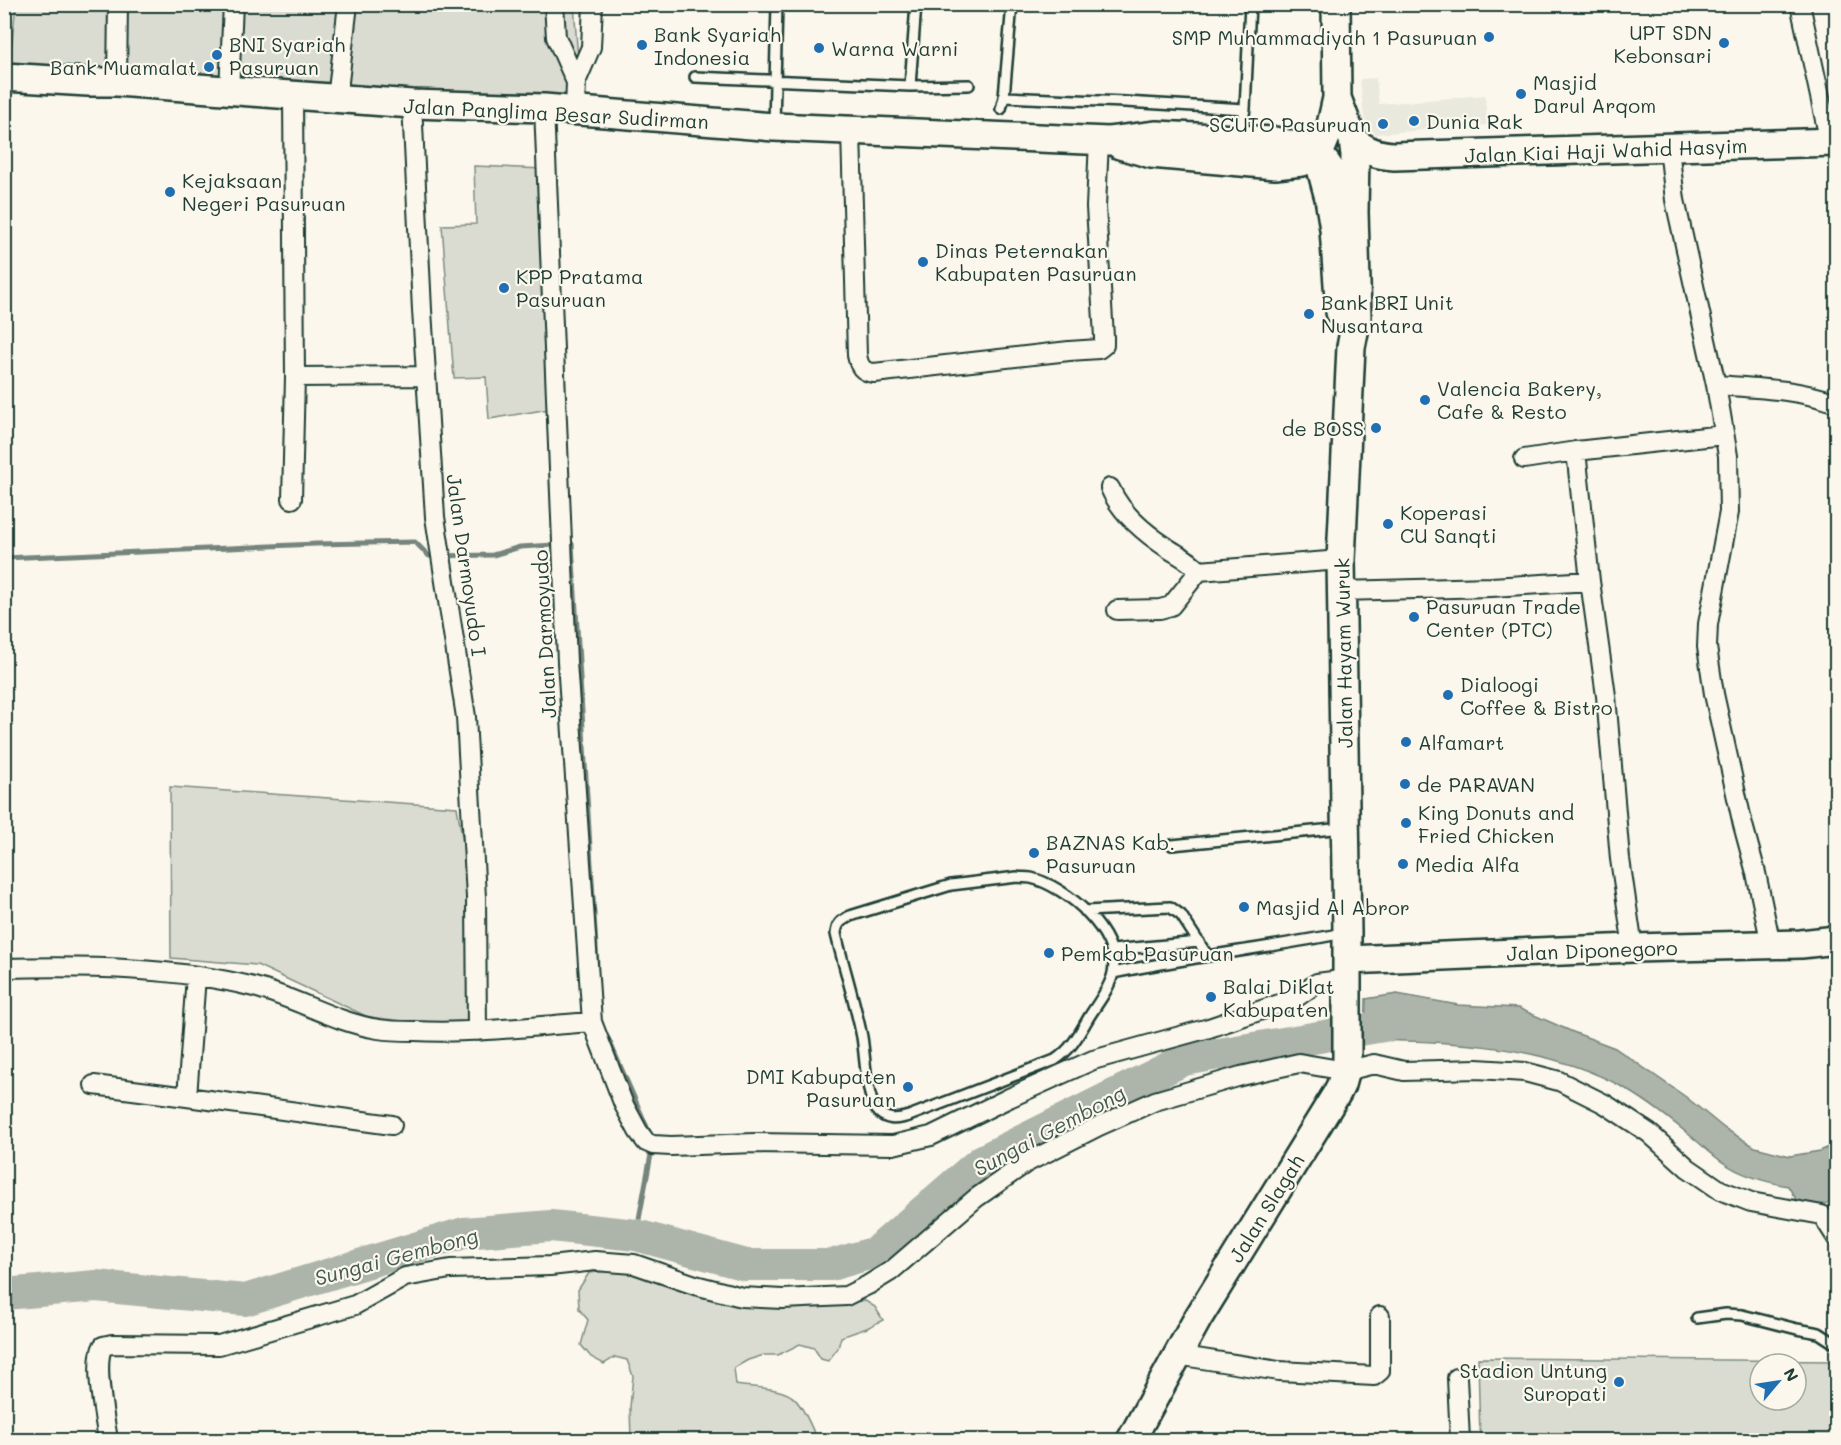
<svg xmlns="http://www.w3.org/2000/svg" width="1841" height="1445" viewBox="0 0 1841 1445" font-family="Mali,sans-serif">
	<rect width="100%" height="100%" fill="#fbf7ec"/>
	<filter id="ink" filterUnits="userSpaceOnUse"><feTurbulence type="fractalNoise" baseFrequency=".0167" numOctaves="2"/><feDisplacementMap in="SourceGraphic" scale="12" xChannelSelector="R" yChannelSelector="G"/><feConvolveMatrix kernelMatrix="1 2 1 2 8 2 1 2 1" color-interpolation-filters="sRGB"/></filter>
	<g filter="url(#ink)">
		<path fill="#eae9de" d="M 1376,78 L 1379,104 L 1485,95 L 1487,125 L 1375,134 L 1364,118 L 1360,79 Z"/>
		<path fill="#dbdcd1" stroke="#7d8c82" stroke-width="1.5" fill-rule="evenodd" d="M 16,5 L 574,5 L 582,115 L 8,76 Z
			M 474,166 L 545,169 L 555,408 L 489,419 L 486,377 L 454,378 L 442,225 L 476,224 Z
			M 170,787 L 457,807 L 472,895 L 473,1023 L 447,1026 L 368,1017 L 257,965 L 171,958 Z
			M 616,1270 L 821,1307 L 847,1304 L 864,1300 L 875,1307 L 883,1320 L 867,1328 L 841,1337 L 838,1348 L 828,1361 L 821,1359 L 814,1348 L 800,1344 L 778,1355 L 764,1355 L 748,1360 L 734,1368 L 736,1385 C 751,1388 779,1387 791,1396 C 801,1402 813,1430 817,1440 L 631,1440 L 630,1407 L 633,1376 L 627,1360 L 615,1357 L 604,1364 L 591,1357 L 581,1345 L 588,1320 L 579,1309 L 578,1290 L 589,1273 Z
			M 1478,1358 L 1836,1361 L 1836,1440 L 1480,1440 ZM 1760,1364 L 1796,1364 L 1796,1400 L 1760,1400 Z"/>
		<path fill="#adb4aa" stroke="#74847b" stroke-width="1.5" d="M 1397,994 L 1458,1005 L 1518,1008 L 1573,1032 L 1615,1048 L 1686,1097 L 1724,1128 L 1755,1147 L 1790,1156 L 1820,1151 L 1836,1144 L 1836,1197 L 1826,1204 L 1800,1206 L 1788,1186 C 1766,1182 1742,1176 1724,1163 C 1713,1156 1703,1146 1692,1137 C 1671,1120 1650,1103 1626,1089 C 1548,1045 1453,1041 1365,1040 L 1366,999 Z"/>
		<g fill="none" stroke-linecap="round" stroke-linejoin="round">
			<path stroke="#74847b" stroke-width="5" d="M 4,558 L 316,544 L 415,542 L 429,556 L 493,555 L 520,547 L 572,544 L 597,965
				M 608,1038 L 650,1134
				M 636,1235 L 652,1149"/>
			<path stroke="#adb4aa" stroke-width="32" d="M 4,1294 L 96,1286 L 245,1300 L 464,1233 L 551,1226 L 636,1235 L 746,1265 L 831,1265 L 876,1252 L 981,1161 L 1184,1060 L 1401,1023 L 1407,1024"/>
			<defs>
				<path id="lane" d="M 695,77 L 910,86 L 969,85
					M 910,86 L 916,4
					M 1004,97 L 1125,102 L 1245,109 L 1250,4
					M 1001,109 L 1004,97 L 1012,4
					M 774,125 L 777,4
					M 1240,136 L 1245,109
					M 1172,845 L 1343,828
					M 1017,877 C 1021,878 1026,877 1031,878 C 1066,886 1121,933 1113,973 C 1110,988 1097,1004 1089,1017 C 1079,1034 1072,1049 1055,1060 L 909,1116 C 896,1120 885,1121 876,1109 C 866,1095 865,1055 862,1037 C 855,1002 844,968 836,934 C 837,923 841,921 850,916 L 951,885 Z
					M 1085,911 L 1170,907 L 1181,915 L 1207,955
					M 1112,950 L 1199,942
					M 1113,973 C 1190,957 1268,948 1344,933
					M 1697,1318 L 1726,1314 L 1742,1315 L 1797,1329 L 1819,1333 L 1836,1344"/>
				<path id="street" d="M 554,4 L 556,37 L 576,82 L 575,112
					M 1800,4 L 1830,143
					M 117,82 L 118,4
					M 576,82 L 591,47 L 593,4
					M 229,91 L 233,4
					M 337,99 L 348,4
					M 412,104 L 422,310 L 435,517 L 466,717 L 476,897 L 477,1031
					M 544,108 L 567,662 L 592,1022 L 624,1105 L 638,1131 L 646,1142 L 653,1145 L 671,1146 L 755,1143 L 893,1145 L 931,1136 L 1009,1098 L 1093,1060 L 1209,1028 L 1294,999 L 1317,983 L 1348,979
					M 851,131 L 857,355 C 859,366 862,372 874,373 L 1069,351 L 1099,349 L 1104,345 L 1104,337 L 1096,207 L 1099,140
					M 1669,148 L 1675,200 L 1716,385 L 1728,456 L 1729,512 L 1708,624 L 1707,647 L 1714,694 L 1743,825 L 1756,873 L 1771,945
					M 295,377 L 425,376
					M 1716,385 C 1756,388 1798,389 1836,403
					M 1576,451 L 1724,435
					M 1524,459 L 1576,451 L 1590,581
					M 1110,488 C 1121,514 1146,534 1169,549 C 1180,556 1190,560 1199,571 L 1341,560
					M 292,499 L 295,377 L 293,96
					M 1341,591 L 1491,587 L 1590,581 L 1606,696 L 1620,859 L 1633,948
					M 1117,610 L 1160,609 L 1171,606 L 1199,571
					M 4,968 C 85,966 175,967 254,987 C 297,998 334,1022 378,1029 C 390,1031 403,1031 415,1031 C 474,1034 533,1026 592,1022
					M 196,976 L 187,1097 L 392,1125
					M 94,1085 L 187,1097
					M 1177,1355 L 1279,1371 L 1374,1376 L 1380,1371 L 1380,1316
					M 1457,1378 L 1460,1440
					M 108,1440 C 105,1419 93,1364 103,1346 L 112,1344 L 219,1345 L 355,1305 L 405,1277 L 450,1269 L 550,1266 L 595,1261 L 634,1264 L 695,1285 L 742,1297 L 783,1299 L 846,1296 L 868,1285 L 891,1271 L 976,1198 L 1026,1163 L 1099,1126 L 1155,1101 L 1241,1076 L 1299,1063 L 1346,1071 L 1374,1064 L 1404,1071 L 1477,1069 L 1525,1072 L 1559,1081 L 1605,1104 L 1649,1133 L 1688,1168 L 1720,1190 L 1751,1202 L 1822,1215 L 1836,1237"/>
				<path id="primary" d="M 4,77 L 88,82 L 117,82 L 412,104 L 544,108 L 774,127 L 1109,141 L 1157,135 L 1274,141 L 1306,148 L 1319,154 L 1326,163 L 1347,195 L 1352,208
					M 1353,140 C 1366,151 1377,155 1394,156 L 1836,142
					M 1120,145 L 1151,154 L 1275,165 L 1302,162 L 1319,154
					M 1319,154 L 1331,125 L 1337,98 L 1336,4
					M 1322,172 L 1329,198 L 1334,229 L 1340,312
					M 1348,960 L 1633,948 L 1801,944 L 1836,940
					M 1131,1440 L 1198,1318 L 1337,1093 L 1341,1085 L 1347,1063 L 1347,932 L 1341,560 L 1351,347 L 1357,317 L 1354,212 L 1355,155 L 1353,140 L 1337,98"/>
			</defs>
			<use href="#lane" stroke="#1f3d34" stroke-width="14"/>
			<use href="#street" stroke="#1f3d34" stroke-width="22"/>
			<use href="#primary" stroke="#1f3d34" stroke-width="32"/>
			<use href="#lane" stroke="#fbf7ec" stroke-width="9"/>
			<use href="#street" stroke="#fbf7ec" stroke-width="18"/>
			<use href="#primary" stroke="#fbf7ec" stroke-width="27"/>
		</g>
	</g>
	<g fill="#1f6fb2" stroke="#fbf7ec" stroke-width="2">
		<circle cx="1489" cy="37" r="6"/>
		<circle cx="1724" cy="43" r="6"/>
		<circle cx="642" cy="45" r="6"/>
		<circle cx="819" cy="48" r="6"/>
		<circle cx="217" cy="55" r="6"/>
		<circle cx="209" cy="67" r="6"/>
		<circle cx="1521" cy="94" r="6"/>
		<circle cx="1414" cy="121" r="6"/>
		<circle cx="1383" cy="124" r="6"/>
		<circle cx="170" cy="192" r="6"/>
		<circle cx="923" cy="262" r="6"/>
		<circle cx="504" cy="288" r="6"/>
		<circle cx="1309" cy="314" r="6"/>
		<circle cx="1425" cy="400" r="6"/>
		<circle cx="1376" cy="428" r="6"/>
		<circle cx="1388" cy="524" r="6"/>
		<circle cx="1414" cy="617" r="6"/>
		<circle cx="1448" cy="695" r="6"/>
		<circle cx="1406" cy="742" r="6"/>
		<circle cx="1405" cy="784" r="6"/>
		<circle cx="1406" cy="823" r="6"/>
		<circle cx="1034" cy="853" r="6"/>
		<circle cx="1403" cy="864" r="6"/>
		<circle cx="1244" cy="907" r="6"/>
		<circle cx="1049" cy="953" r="6"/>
		<circle cx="1211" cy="997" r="6"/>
		<circle cx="908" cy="1087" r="6"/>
		<circle cx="1619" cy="1382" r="6"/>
	</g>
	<g text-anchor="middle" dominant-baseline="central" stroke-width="4.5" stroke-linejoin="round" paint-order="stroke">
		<g font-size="20" fill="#1f3d34" stroke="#fbf7ec" text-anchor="start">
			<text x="1712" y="32" text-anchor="end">UPT SDN<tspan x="1712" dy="23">Kebonsari</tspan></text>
			<text x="654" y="34">Bank Syariah<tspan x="654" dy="23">Indonesia</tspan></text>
			<text x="1477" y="37" text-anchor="end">SMP Muhammadiyah 1 Pasuruan</text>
			<text x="229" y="44">BNI Syariah<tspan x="229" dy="23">Pasuruan</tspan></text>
			<text x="831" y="48">Warna Warni</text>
			<text x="197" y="67" text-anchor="end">Bank Muamalat</text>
			<text x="1533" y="82">Masjid<tspan x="1533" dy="23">Darul Arqom</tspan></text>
			<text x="1426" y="121">Dunia Rak</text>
			<text x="1371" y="124" text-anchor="end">SCUTO Pasuruan</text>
			<text x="182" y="180">Kejaksaan<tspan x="182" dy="23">Negeri Pasuruan</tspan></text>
			<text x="935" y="250">Dinas Peternakan<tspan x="935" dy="23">Kabupaten Pasuruan</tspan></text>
			<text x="516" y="276">KPP Pratama<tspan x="516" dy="23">Pasuruan</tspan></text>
			<text x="1321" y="302">Bank BRI Unit<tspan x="1321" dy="23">Nusantara</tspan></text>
			<text x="1437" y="388">Valencia Bakery,<tspan x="1437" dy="23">Cafe &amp; Resto</tspan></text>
			<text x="1364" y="428" text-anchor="end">de BOSS</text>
			<text x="1400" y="512">Koperasi<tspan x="1400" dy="23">CU Sanqti</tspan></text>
			<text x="1426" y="606">Pasuruan Trade<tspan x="1426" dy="23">Center (PTC)</tspan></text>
			<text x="1460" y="684">Dialoogi<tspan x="1460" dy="23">Coffee &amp; Bistro</tspan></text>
			<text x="1418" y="742">Alfamart</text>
			<text x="1417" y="784">de PARAVAN</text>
			<text x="1418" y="812">King Donuts and<tspan x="1418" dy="23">Fried Chicken</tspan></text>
			<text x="1046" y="842">BAZNAS Kab.<tspan x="1046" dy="23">Pasuruan</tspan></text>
			<text x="1415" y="864">Media Alfa</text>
			<text x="1256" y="907">Masjid Al Abror</text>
			<text x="1061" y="953">Pemkab Pasuruan</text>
			<text x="1223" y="986">Balai Diklat<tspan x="1223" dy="23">Kabupaten</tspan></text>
			<text x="896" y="1076" text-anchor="end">DMI Kabupaten<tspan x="896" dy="23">Pasuruan</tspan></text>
			<text x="1607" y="1370" text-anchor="end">Stadion Untung<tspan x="1607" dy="23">Suropati</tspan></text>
		</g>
		<g font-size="20" fill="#1f3d34" stroke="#fbf7ec">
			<text transform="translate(556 113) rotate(3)">Jalan Panglima Besar Sudirman</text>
			<text transform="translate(1606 150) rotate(-2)">Jalan Kiai Haji Wahid Hasyim</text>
			<text transform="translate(467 565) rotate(82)">Jalan Darmoyudo I</text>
			<text transform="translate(544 634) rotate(-93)">Jalan Darmoyudo</text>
			<text transform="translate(1343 653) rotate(-91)">Jalan Hayam Wuruk</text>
			<text transform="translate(1592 950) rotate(-2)">Jalan Diponegoro</text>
			<text transform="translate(1266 1208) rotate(-58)">Jalan Slagah</text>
		</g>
		<g font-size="21" font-style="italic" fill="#425b52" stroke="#fbf7ec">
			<text transform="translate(1049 1130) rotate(-28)">Sungai Gembong</text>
			<text transform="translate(396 1256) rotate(-15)">Sungai Gembong</text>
		</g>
	</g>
	<rect width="1841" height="1445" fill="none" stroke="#fbf7ec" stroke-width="24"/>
	<rect x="12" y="12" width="1817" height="1421" fill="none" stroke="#1f3d34" stroke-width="2" filter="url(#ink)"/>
	<g transform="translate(1778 1382) rotate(61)"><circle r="28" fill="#fbf7ec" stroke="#a3ada2" stroke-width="1.5"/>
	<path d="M0-4.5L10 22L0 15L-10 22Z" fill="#1f6fb2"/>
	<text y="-9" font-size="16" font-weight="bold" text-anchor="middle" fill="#1f3d34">N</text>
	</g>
</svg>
